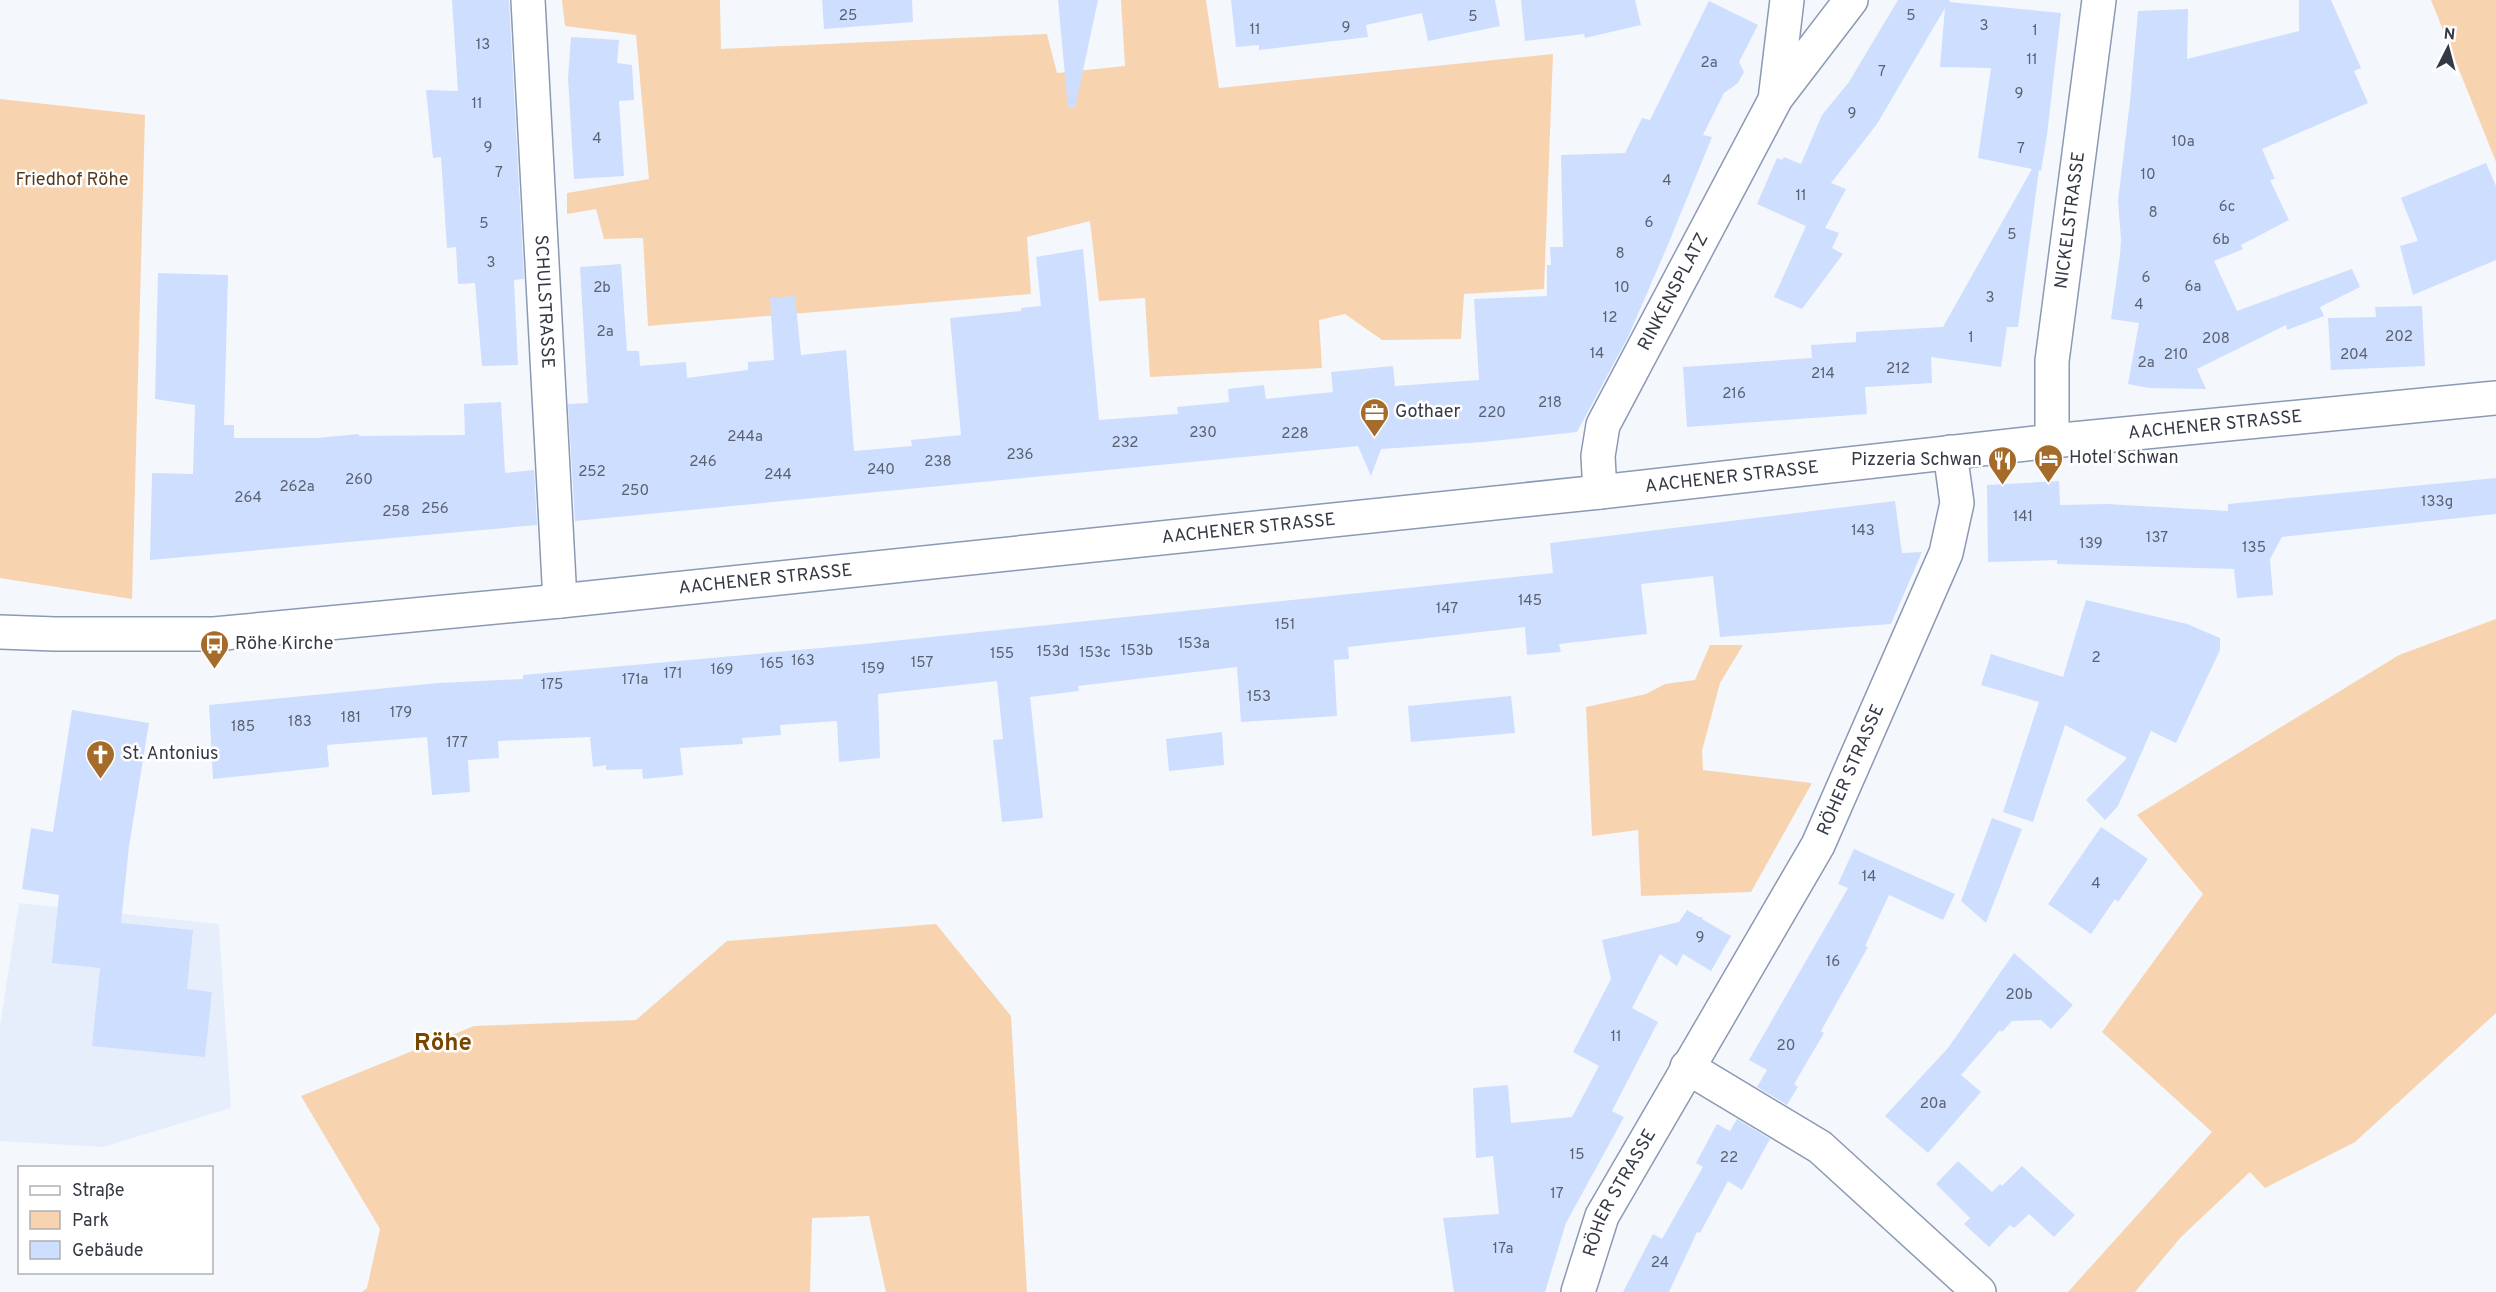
<svg xmlns="http://www.w3.org/2000/svg" width="2496" height="1292" viewBox="0 0 2496 1292" font-family="Overpass,sans-serif">
	<rect width="100%" height="100%" fill="#f4f8fd"/>
	<path fill="#e6eefc" d="M 19,903 L 219,924 L 231,1108 L 103,1147 L 0,1141 L 0,1026 Z"/>
	<path fill="#f8d3b0" d="M 562,0 L 720,0 L 721,49 L 1047,34 L 1057,73 L 1125,66 L 1121,0 L 1206,0 L 1219,88 L 1553,54 L 1544,289 L 1464,294 L 1461,339 L 1382,340 L 1345,314 L 1319,320 L 1322,368 L 1150,377 L 1145,298 L 1099,301 L 1090,221 L 1027,237 L 1031,294 L 648,326 L 643,238 L 604,239 L 596,209 L 567,214 L 567,193 L 649,179 L 636,35 L 565,26 Z
		M 2431,0 L 2496,0 L 2496,162 Z
		M 0,99 L 145,115 L 132,599 L 0,578 Z
		M 2496,619 L 2496,1013 L 2355,1142 L 2265,1188 L 2250,1172 L 2181,1237 L 2135,1292 L 2068,1292 L 2212,1132 L 2102,1032 L 2203,894 L 2137,815 L 2399,655 Z
		M 1710,645 L 1743,645 L 1720,683 L 1702,751 L 1703,770 L 1812,783 L 1751,892 L 1641,896 L 1638,830 L 1592,836 L 1586,707 L 1646,694 L 1665,684 L 1695,680 Z
		M 936,924 L 1011,1016 L 1027,1292 L 886,1292 L 869,1216 L 812,1218 L 810,1292 L 362,1292 L 367,1288 L 380,1229 L 301,1096 L 474,1026 L 636,1020 L 727,941 Z"/>
	<path fill="#cedefe" d="M 452,0 L 509,0 L 524,279 L 514,280 L 518,365 L 482,366 L 475,283 L 458,284 L 456,247 L 447,248 L 441,157 L 433,158 L 426,90 L 458,91 Z
		M 822,0 L 912,0 L 913,22 L 824,29 Z
		M 1058,0 L 1098,0 L 1075,108 L 1068,108 Z
		M 1231,0 L 1495,0 L 1500,26 L 1428,41 L 1422,13 L 1366,25 L 1368,37 L 1259,50 L 1259,45 L 1236,47 Z
		M 1521,0 L 1635,0 L 1641,25 L 1585,38 L 1584,34 L 1525,41 Z
		M 1898,0 L 1950,0 L 1949,2 L 2061,13 L 2047,135 L 2041,171 L 2039,170 L 2018,327 L 2007,327 L 2001,367 L 1931,357 L 1932,383 L 1865,387 L 1867,414 L 1687,427 L 1683,367 L 1812,358 L 1811,345 L 1856,342 L 1856,332 L 1943,327 L 2032,169 L 1978,158 L 1991,68 L 1940,67 L 1945,8 L 1877,124 L 1831,183 L 1846,189 L 1825,228 L 1839,233 L 1832,248 L 1843,254 L 1802,309 L 1774,297 L 1806,226 L 1757,204 L 1777,158 L 1782,160 L 1784,157 L 1801,164 L 1822,115 L 1849,82 Z
		M 2299,0 L 2331,0 L 2361,68 L 2354,71 L 2368,103 L 2262,149 L 2275,179 L 2270,180 L 2289,220 L 2241,245 L 2243,249 L 2214,261 L 2237,311 L 2352,269 L 2360,287 L 2320,307 L 2324,316 L 2287,330 L 2286,325 L 2197,369 L 2206,389 L 2149,388 L 2128,384 L 2139,323 L 2111,319 L 2120,255 L 2121,239 L 2118,201 L 2130,101 L 2138,11 L 2188,9 L 2187,59 L 2299,31 Z
		M 1709,1 L 1758,25 L 1739,62 L 1744,72 L 1738,83 L 1724,93 L 1703,135 L 1712,137 L 1667,247 L 1628,337 L 1577,432 L 1483,442 L 1381,449 L 1371,476 L 1358,446 L 575,521 L 568,404 L 588,403 L 580,267 L 621,264 L 627,351 L 639,351 L 640,366 L 686,362 L 687,378 L 748,370 L 748,362 L 774,360 L 770,298 L 795,296 L 801,355 L 846,350 L 854,451 L 912,446 L 911,440 L 961,435 L 950,318 L 1021,311 L 1021,308 L 1041,306 L 1036,257 L 1083,249 L 1099,420 L 1178,414 L 1177,407 L 1229,402 L 1228,389 L 1264,385 L 1266,399 L 1333,392 L 1331,372 L 1393,366 L 1395,386 L 1479,380 L 1474,299 L 1547,296 L 1547,265 L 1551,265 L 1550,247 L 1563,247 L 1561,155 L 1625,153 L 1642,118 L 1650,120 Z
		M 571,37 L 619,40 L 617,63 L 632,65 L 634,100 L 619,101 L 624,176 L 574,179 L 568,78 Z
		M 2486,163 L 2496,186 L 2496,260 L 2413,295 L 2400,246 L 2418,241 L 2401,198 Z
		M 158,273 L 228,275 L 224,425 L 234,425 L 234,438 L 317,438 L 359,434 L 359,436 L 465,435 L 464,404 L 501,402 L 505,473 L 534,470 L 537,525 L 150,560 L 152,473 L 193,474 L 195,405 L 155,399 Z
		M 2422,306 L 2425,366 L 2331,370 L 2328,318 L 2376,317 L 2375,307 Z
		M 2496,478 L 2496,514 L 2282,537 L 2270,559 L 2273,595 L 2237,598 L 2234,569 L 2057,564 L 2057,560 L 1988,562 L 1987,485 L 2059,481 L 2060,505 L 2107,504 L 2228,511 L 2228,504 Z
		M 1895,501 L 1902,553 L 1922,552 L 1891,624 L 1720,637 L 1713,576 L 1641,584 L 1647,634 L 1559,644 L 1561,652 L 1527,655 L 1525,627 L 1348,647 L 1349,659 L 1334,660 L 1337,716 L 1241,722 L 1237,667 L 1078,686 L 1079,691 L 1030,697 L 1043,818 L 1002,822 L 993,740 L 1003,739 L 997,681 L 878,694 L 880,758 L 839,762 L 837,721 L 780,725 L 781,735 L 742,738 L 743,744 L 680,748 L 683,775 L 665,777 L 643,779 L 642,769 L 606,770 L 606,765 L 593,767 L 590,737 L 498,741 L 499,758 L 468,760 L 470,792 L 432,795 L 427,737 L 327,745 L 329,767 L 213,779 L 209,705 L 439,683 L 523,679 L 523,675 L 854,645 L 1553,573 L 1550,543 Z
		M 2086,600 L 2187,624 L 2220,638 L 2220,650 L 2176,743 L 2151,731 L 2118,806 L 2105,820 L 2086,800 L 2127,758 L 2065,725 L 2033,822 L 2003,812 L 2039,702 L 1981,685 L 1991,654 L 2063,677 Z
		M 1511,696 L 1515,733 L 1411,742 L 1408,706 Z
		M 72,710 L 149,723 L 129,846 L 121,923 L 193,930 L 187,989 L 212,992 L 205,1057 L 92,1046 L 100,968 L 52,963 L 59,895 L 22,889 L 31,828 L 53,832 Z
		M 1222,732 L 1224,765 L 1169,771 L 1166,739 Z
		M 1992,818 L 2022,829 L 1986,923 L 1961,901 Z
		M 2101,827 L 2148,859 L 2118,902 L 2115,899 L 2091,934 L 2048,904 Z
		M 1854,849 L 1955,894 L 1943,920 L 1889,895 L 1865,946 L 1868,947 L 1821,1031 L 1824,1033 L 1794,1084 L 1798,1087 L 1787,1105 L 1757,1087 L 1767,1070 L 1749,1060 L 1848,888 L 1838,884 Z
		M 1687,910 L 1699,917 L 1703,917 L 1702,919 L 1731,936 L 1711,971 L 1683,954 L 1677,966 L 1660,954 L 1632,1008 L 1658,1022 L 1612,1111 L 1624,1117 L 1566,1223 L 1545,1292 L 1454,1292 L 1443,1218 L 1499,1214 L 1493,1156 L 1476,1158 L 1473,1088 L 1508,1085 L 1511,1123 L 1572,1117 L 1599,1066 L 1573,1052 L 1611,979 L 1602,940 L 1679,922 Z
		M 2014,953 L 2073,1005 L 2051,1029 L 2041,1020 L 2012,1021 L 2002,1032 L 2000,1030 L 1961,1075 L 1981,1092 L 1928,1153 L 1885,1116 L 1948,1048 Z
		M 1737,1119 L 1770,1139 L 1742,1190 L 1728,1181 L 1700,1233 L 1697,1232 L 1669,1292 L 1623,1292 L 1653,1234 L 1662,1239 L 1703,1167 L 1696,1163 L 1717,1124 L 1730,1131 Z
		M 1958,1161 L 1992,1192 L 2000,1184 L 2002,1186 L 2022,1166 L 2075,1215 L 2054,1237 L 2029,1214 L 2014,1228 L 2010,1225 L 1989,1247 L 1964,1224 L 1970,1218 L 1936,1184 Z"/>
	<g fill="none" stroke-linecap="round" stroke-linejoin="round">
		<defs>
			<g id="street">
				<path id="s1" d="M 528,0 L 560,601"/>
				<path d="M 1776,98 L 1851,0"/>
				<path id="s2" d="M 2052,441 L 2052,361 L 2099,0"/>
				<path id="s3" d="M 1600,492 L 1598,456 L 1603,425 L 1775,100 L 1787,0"/>
				<path d="M 1687,1067 L 1820,1147 L 1979,1292"/>
			</g>
			<g id="secondary">
				<path id="s4" d="M 0,632 L 55,634 L 214,634 L 560,601 L 1600,492 L 2052,441 L 2496,398"/>
				<path id="s5" d="M 1578,1292 L 1602,1216 L 1818,845 L 1946,553 L 1957,503 L 1950,452"/>
			</g>
		</defs>
		<use href="#street" stroke="#8b99b3" stroke-width="36"/>
		<use href="#secondary" stroke="#8b99b3" stroke-width="36"/>
		<use href="#street" stroke="#fff" stroke-width="33"/>
		<use href="#secondary" stroke="#fff" stroke-width="33"/>
	</g>
	<defs>
		<symbol id="office-pin" viewBox="-11 -11 22 30"><path d="M0 17L-7.5 6A9.5 9.5 0 1 1 7.5 6Z" fill="#a56b2a" stroke="#fff"/><path d="M-6-3h4V-5.5h4V-3h4V5H-6ZM-1-4.5V-3h2v-1.5ZM-6 0V1H6V0Z" fill="#fff"/></symbol>
		<symbol id="hotel-pin" viewBox="-11 -11 22 30"><path d="M0 17L-7.5 6A9.5 9.5 0 1 1 7.5 6Z" fill="#a56b2a" stroke="#fff"/><path d="M-6-4.5h1.5V1H6V5H4.5V3h-9V5H-6ZM-4 0a1.8 1.8 0 1 1 3.6 0ZM.5 0V-2.5h3Q6-2.5 6 0Z" fill="#fff"/></symbol>
		<symbol id="restaurant-pin" viewBox="-11 -11 22 30"><path d="M0 17L-7.5 6A9.5 9.5 0 1 1 7.5 6Z" fill="#a56b2a" stroke="#fff"/><path d="M-5-6h1v4h1v-4h1v4h1v-4h1v5L-1.5 .5V6h-2V.5L-5-1ZM5-6V6H3V1.5H1.5Q1.5-4 5-6Z" fill="#fff"/></symbol>
		<symbol id="bus-pin" viewBox="-11 -11 22 30"><path d="M0 17L-7.5 6A9.5 9.5 0 1 1 7.5 6Z" fill="#a56b2a" stroke="#fff"/><path d="M-5-6H5V4H4V6H2V4H-2V6H-4V4H-5ZM-3.5-4V0h7V-4ZM-3.5 1.2v1.5H-2V1.2ZM2 1.2v1.5H3.5V1.2Z" fill="#fff"/></symbol>
		<symbol id="church-pin" viewBox="-11 -11 22 30"><path d="M0 17L-7.5 6A9.5 9.5 0 1 1 7.5 6Z" fill="#a56b2a" stroke="#fff"/><path d="M-1.2-6h2.4v3.5h3.3v2.4h-3.3V6h-2.4V-.1h-3.3v-2.4h3.3Z" fill="#fff"/></symbol>
	</defs>
	<g fill-rule="evenodd">
		<use href="#office-pin" x="1358" y="396" width="33" height="45"/>
		<use href="#hotel-pin" x="2032" y="442" width="33" height="45"/>
		<use href="#restaurant-pin" x="1986" y="444" width="33" height="45"/>
		<use href="#bus-pin" x="198" y="628" width="33" height="45"/>
		<use href="#church-pin" x="84" y="738" width="33" height="45"/>
	</g>
	<g text-anchor="middle" dominant-baseline="central" stroke-width="5" stroke-linejoin="round" paint-order="stroke">
		<g font-size="15" fill="#5a6272">
			<text x="848" y="16">25</text>
			<text x="1911" y="16">5</text>
			<text x="1473" y="17">5</text>
			<text x="1984" y="26">3</text>
			<text x="1346" y="28">9</text>
			<text x="1255" y="30">11</text>
			<text x="2035" y="31">1</text>
			<text x="483" y="45">13</text>
			<text x="2032" y="60">11</text>
			<text x="1709" y="63">2a</text>
			<text x="1882" y="72">7</text>
			<text x="2019" y="94">9</text>
			<text x="477" y="104">11</text>
			<text x="1852" y="114">9</text>
			<text x="597" y="139">4</text>
			<text x="2183" y="142">10a</text>
			<text x="488" y="148">9</text>
			<text x="2021" y="149">7</text>
			<text x="499" y="173">7</text>
			<text x="2148" y="175">10</text>
			<text x="1667" y="181">4</text>
			<text x="1801" y="196">11</text>
			<text x="2227" y="207">6c</text>
			<text x="2153" y="213">8</text>
			<text x="1649" y="223">6</text>
			<text x="484" y="224">5</text>
			<text x="2012" y="235">5</text>
			<text x="2221" y="240">6b</text>
			<text x="1620" y="254">8</text>
			<text x="491" y="263">3</text>
			<text x="2146" y="278">6</text>
			<text x="2193" y="287">6a</text>
			<text x="602" y="288">2b</text>
			<text x="1622" y="288">10</text>
			<text x="1990" y="298">3</text>
			<text x="2139" y="305">4</text>
			<text x="1610" y="318">12</text>
			<text x="605" y="332">2a</text>
			<text x="2399" y="337">202</text>
			<text x="1971" y="338">1</text>
			<text x="2216" y="339">208</text>
			<text x="1597" y="354">14</text>
			<text x="2176" y="355">210</text>
			<text x="2354" y="355">204</text>
			<text x="2146" y="363">2a</text>
			<text x="1898" y="369">212</text>
			<text x="1823" y="374">214</text>
			<text x="1734" y="394">216</text>
			<text x="1550" y="403">218</text>
			<text x="1492" y="413">220</text>
			<text x="1203" y="433">230</text>
			<text x="1295" y="434">228</text>
			<text x="745" y="437">244a</text>
			<text x="1125" y="443">232</text>
			<text x="1020" y="455">236</text>
			<text x="703" y="462">246</text>
			<text x="938" y="462">238</text>
			<text x="881" y="470">240</text>
			<text x="592" y="472">252</text>
			<text x="778" y="475">244</text>
			<text x="359" y="480">260</text>
			<text x="297" y="487">262a</text>
			<text x="635" y="491">250</text>
			<text x="248" y="498">264</text>
			<text x="2437" y="502">133g</text>
			<text x="435" y="509">256</text>
			<text x="396" y="512">258</text>
			<text x="2023" y="517">141</text>
			<text x="1863" y="531">143</text>
			<text x="2157" y="538">137</text>
			<text x="2091" y="544">139</text>
			<text x="2254" y="548">135</text>
			<text x="1530" y="601">145</text>
			<text x="1447" y="609">147</text>
			<text x="1285" y="625">151</text>
			<text x="1194" y="644">153a</text>
			<text x="1137" y="651">153b</text>
			<text x="1053" y="652">153d</text>
			<text x="1095" y="653">153c</text>
			<text x="1002" y="654">155</text>
			<text x="2096" y="658">2</text>
			<text x="803" y="661">163</text>
			<text x="922" y="663">157</text>
			<text x="772" y="664">165</text>
			<text x="873" y="669">159</text>
			<text x="722" y="670">169</text>
			<text x="673" y="674">171</text>
			<text x="635" y="680">171a</text>
			<text x="552" y="685">175</text>
			<text x="1259" y="697">153</text>
			<text x="401" y="713">179</text>
			<text x="351" y="718">181</text>
			<text x="300" y="722">183</text>
			<text x="243" y="727">185</text>
			<text x="457" y="743">177</text>
			<text x="1869" y="877">14</text>
			<text x="2096" y="884">4</text>
			<text x="1700" y="938">9</text>
			<text x="1833" y="962">16</text>
			<text x="2019" y="995">20b</text>
			<text x="1616" y="1037">11</text>
			<text x="1786" y="1046">20</text>
			<text x="1933" y="1104">20a</text>
			<text x="1577" y="1155">15</text>
			<text x="1729" y="1158">22</text>
			<text x="1557" y="1194">17</text>
			<text x="1503" y="1249">17a</text>
			<text x="1660" y="1263">24</text>
		</g>
		<g font-size="18" fill="#56391c" stroke="#fff">
			<text x="72" y="180">Friedhof Röhe</text>
		</g>
		<g font-size="18" fill="#343944" stroke="#fff">
			<text stroke="none"><textPath href="#s2" startOffset="222">NICKELSTRASSE</textPath></text>
			<text stroke="none"><textPath href="#s3" startOffset="218">RINKENSPLATZ</textPath></text>
			<text stroke="none"><textPath href="#s1" startOffset="302">SCHULSTRASSE</textPath></text>
			<text stroke="none"><textPath href="#s4" startOffset="2226">AACHENER STRASSE</textPath></text>
			<text stroke="none"><textPath href="#s4" startOffset="1740">AACHENER STRASSE</textPath></text>
			<text stroke="none"><textPath href="#s4" startOffset="1254">AACHENER STRASSE</textPath></text>
			<text stroke="none"><textPath href="#s4" startOffset="768">AACHENER STRASSE</textPath></text>
			<text stroke="none"><textPath href="#s5" startOffset="591">RÖHER STRASSE</textPath></text>
			<text stroke="none"><textPath href="#s5" startOffset="108">RÖHER STRASSE</textPath></text>
		</g>
		<g font-size="18" fill="#343944" stroke="#fff" text-anchor="start">
			<text x="1395" y="412">Gothaer</text>
			<text x="2069" y="458">Hotel Schwan</text>
			<text x="1982" y="460" text-anchor="end">Pizzeria Schwan</text>
			<text x="235" y="644">Röhe Kirche</text>
			<text x="122" y="754">St. Antonius</text>
		</g>
		<g font-size="24" font-weight="bold" fill="#794600" stroke="#fff">
			<text x="443" y="1044">Röhe</text>
		</g>
	</g>
	<rect x="18" y="1166" width="195" height="108" fill="#ffffff" stroke="#aeb0b4" stroke-width="1.5"/>
	<rect x="30" y="1186" width="30" height="9" fill="#ffffff" stroke="#aeb0b4" stroke-width="1.5"/>
	<text x="72" y="1196" font-size="18" fill="#343944">Straße</text>
	<rect x="30" y="1211" width="30" height="18" fill="#f8d3b0" stroke="#aeb0b4" stroke-width="1.5"/>
	<text x="72" y="1226" font-size="18" fill="#343944">Park</text>
	<rect x="30" y="1241" width="30" height="18" fill="#cedefe" stroke="#aeb0b4" stroke-width="1.5"/>
	<text x="72" y="1256" font-size="18" fill="#343944">Gebäude</text>
	<g transform="translate(2448 48) rotate(6)" stroke="#ffffff" stroke-width="4.5" paint-order="stroke">
	<path d="M0-4.5L10 22L0 15L-10 22Z" fill="#343944"/>
	<text y="-9" font-size="16" font-weight="bold" text-anchor="middle" fill="#343944">N</text>
	</g>
</svg>
